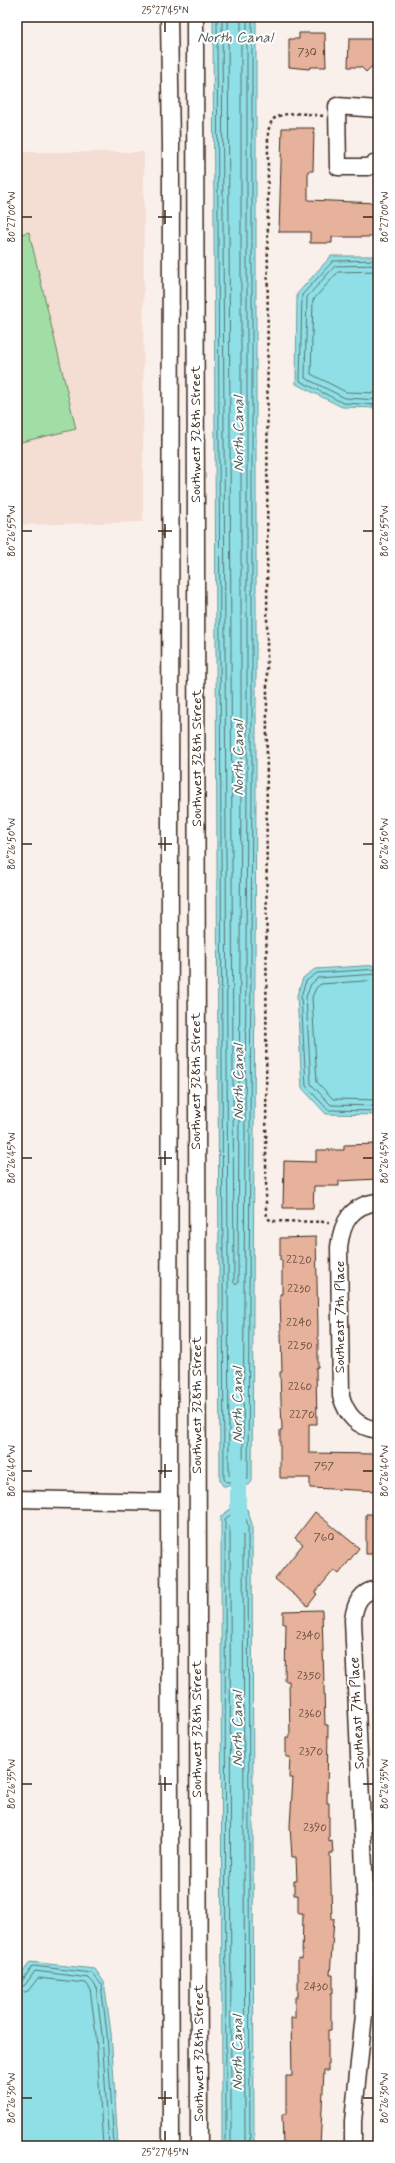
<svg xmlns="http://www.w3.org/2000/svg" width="395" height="2163" viewBox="0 0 395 2163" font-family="Mynerve,sans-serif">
	<rect width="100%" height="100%" fill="#faf0eb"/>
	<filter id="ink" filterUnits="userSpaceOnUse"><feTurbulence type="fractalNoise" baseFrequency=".025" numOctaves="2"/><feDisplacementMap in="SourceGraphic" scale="8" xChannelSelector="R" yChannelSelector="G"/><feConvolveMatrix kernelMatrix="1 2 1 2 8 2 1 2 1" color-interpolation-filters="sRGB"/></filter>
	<g filter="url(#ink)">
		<path fill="#f4ddd3" d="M 17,152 L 144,152 L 143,522 L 17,525 Z"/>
		<path fill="#a0dea6" stroke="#6e8462" d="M 29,232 L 76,429 L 17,443 L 17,235 Z"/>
		<path fill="#8edfe6" stroke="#6d9796" d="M 213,17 L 256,17 L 256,786 L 252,1481 L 249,1485 L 223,1486 L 220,1481 Z
			M 331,256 L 378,256 L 378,408 L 342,407 L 296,384 L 297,294 Z
			M 378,965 L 378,1115 L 326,1114 L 302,1088 L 297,995 L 303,978 L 315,969 Z
			M 232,1508 L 247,1509 L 252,1524 L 254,2146 L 222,2146 L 221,1516 Z
			M 30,1962 L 95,1969 L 104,1982 L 111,2033 L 118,2146 L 17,2146 L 17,1981 Z"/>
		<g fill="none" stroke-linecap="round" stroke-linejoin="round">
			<path stroke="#5c726e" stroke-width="1" d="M 217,17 L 224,1479 L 226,1482 L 246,1481 L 248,1479 L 252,786 L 252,17
				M 222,17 L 229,1475 L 231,1477 L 241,1476 L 243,1475 L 247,786 L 247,17
				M 228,17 L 234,1283 L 236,1285 L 238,1283 L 241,786 L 241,17
				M 378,260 L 333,261 L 302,295 L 300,381 L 343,403 L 378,405
				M 378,265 L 335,266 L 307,297 L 305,378 L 345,398 L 378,400
				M 378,271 L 338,272 L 313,300 L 311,374 L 346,392 L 378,393
				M 378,969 L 317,973 L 306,981 L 301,996 L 306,1086 L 328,1110 L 378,1111
				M 378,974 L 318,978 L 311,984 L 306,997 L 311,1084 L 331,1105 L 378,1106
				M 378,980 L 321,984 L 316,988 L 312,997 L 317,1082 L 333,1099 L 378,1100
				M 17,1983 L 22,1981 L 33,1966 L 92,1973 L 101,1984 L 107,2034 L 114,2146
				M 17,1988 L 25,1985 L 35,1971 L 89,1978 L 96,1986 L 102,2034 L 109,2146
				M 17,1994 L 28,1991 L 38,1978 L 86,1983 L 90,1988 L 96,2035 L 103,2146
				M 226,2146 L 225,1519 L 234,1512 L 244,1514 L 248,1525 L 250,2146
				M 231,2146 L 230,1522 L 235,1518 L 240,1518 L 243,1526 L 245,2146"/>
			<path stroke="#8edfe6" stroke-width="16" d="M 238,1529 L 238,1465"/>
		</g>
		<path fill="#e7b29b" stroke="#3b2a1e" d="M 299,33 L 325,33 L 326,67 L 311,67 L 309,69 L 289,67 L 289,39 L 299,39 Z
			M 349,39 L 378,39 L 378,67 L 371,67 L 366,72 L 361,67 L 348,67 Z
			M 282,128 L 314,128 L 313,171 L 308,171 L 308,200 L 378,203 L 378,237 L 332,237 L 332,243 L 310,243 L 310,232 L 279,232 Z
			M 378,1144 L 378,1179 L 339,1181 L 339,1186 L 314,1186 L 313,1208 L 283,1208 L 284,1161 L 316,1162 L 316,1150 L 344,1150 L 344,1145 Z
			M 316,1237 L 318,1325 L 318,1367 L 316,1368 L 317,1424 L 309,1424 L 309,1453 L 378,1454 L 378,1491 L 310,1488 L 310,1478 L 280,1478 L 280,1430 L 282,1430 L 280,1372 L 282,1372 L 280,1294 L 282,1294 L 282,1260 L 280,1260 L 280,1238 Z
			M 315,1512 L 359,1548 L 339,1574 L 334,1570 L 315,1593 L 317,1594 L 308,1606 L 275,1579 L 303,1544 L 295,1538 Z
			M 366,1514 L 378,1514 L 378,1554 L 366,1554 Z
			M 322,1610 L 325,1725 L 328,1725 L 327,1803 L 329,1803 L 329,1841 L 332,1840 L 333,1854 L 330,1854 L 332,1919 L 334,1919 L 330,1975 L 333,1975 L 333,1993 L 331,1993 L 331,2030 L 328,2030 L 328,2071 L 324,2071 L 320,2146 L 283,2146 L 282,2114 L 286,2114 L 286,2076 L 292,2076 L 291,2018 L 295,2018 L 295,1997 L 298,1997 L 298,1958 L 302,1959 L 303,1913 L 298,1913 L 298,1895 L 294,1895 L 294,1881 L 297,1881 L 296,1857 L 292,1857 L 290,1826 L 293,1778 L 289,1778 L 290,1757 L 286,1757 L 286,1737 L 290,1737 L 289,1681 L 285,1681 L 286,1624 L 283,1624 L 283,1611 Z"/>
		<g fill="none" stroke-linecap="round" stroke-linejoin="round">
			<defs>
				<path id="minor" d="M 169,17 L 171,146 L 169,1502 L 171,2146
					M 195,17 L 199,2146
					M 378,109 L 337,106 L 338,167 L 368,167 L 378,162
					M 378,1202 C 351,1205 342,1222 339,1247 L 341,1396 C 347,1416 357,1427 378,1430
					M 17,1499 L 169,1502
					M 353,2146 L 353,2121 L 364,2015 L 366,1913 L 353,1620 C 355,1604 360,1591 378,1589"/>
			</defs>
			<use href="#minor" stroke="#3b2a1e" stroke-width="19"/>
			<path stroke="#3b2a1e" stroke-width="2.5" stroke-dasharray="3 3" stroke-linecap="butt" d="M 323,116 C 309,114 284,110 272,120 L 268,131 L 266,1210 L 267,1217 L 271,1221 L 329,1222"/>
			<use href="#minor" stroke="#fff" stroke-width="16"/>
		</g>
	</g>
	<path fill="none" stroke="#3b2a1e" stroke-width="1.5" d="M 165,22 L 165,32M 165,210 L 165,224M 22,217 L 32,217M 158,217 L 172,217M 363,217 L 373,217M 165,524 L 165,538M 22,531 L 32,531M 158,531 L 172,531M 363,531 L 373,531M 165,837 L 165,851M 22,844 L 32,844M 158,844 L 172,844M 363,844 L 373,844M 165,1151 L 165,1165M 22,1158 L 32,1158M 158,1158 L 172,1158M 363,1158 L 373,1158M 165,1464 L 165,1478M 22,1471 L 32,1471M 158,1471 L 172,1471M 363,1471 L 373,1471M 165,1777 L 165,1791M 22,1784 L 32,1784M 158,1784 L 172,1784M 363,1784 L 373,1784M 165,2091 L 165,2105M 22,2098 L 32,2098M 158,2098 L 172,2098M 363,2098 L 373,2098M 165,2131 L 165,2141"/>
	<g text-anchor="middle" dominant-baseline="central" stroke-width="4" stroke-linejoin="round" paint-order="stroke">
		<g font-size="12" fill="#664c3d">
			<text x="307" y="53">730</text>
			<text x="299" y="1260">2220</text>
			<text x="299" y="1289">2230</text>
			<text x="299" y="1323">2240</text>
			<text x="300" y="1346">2250</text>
			<text x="300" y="1387">2260</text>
			<text x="302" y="1415">2270</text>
			<text x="324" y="1467">757</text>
			<text x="324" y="1538">760</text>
			<text x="308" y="1636">2340</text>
			<text x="309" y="1676">2350</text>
			<text x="310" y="1714">2360</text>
			<text x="311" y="1752">2370</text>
			<text x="315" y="1828">2390</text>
			<text x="316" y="1987">2430</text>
		</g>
		<g font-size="14" fill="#3b2a1e" stroke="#fff">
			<text transform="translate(196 434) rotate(-90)">Southwest 328th Street</text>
			<text transform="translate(197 758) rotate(-90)">Southwest 328th Street</text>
			<text transform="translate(196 1081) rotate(-90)">Southwest 328th Street</text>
			<text transform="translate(340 1317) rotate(-90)">Southeast 7th Place</text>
			<text transform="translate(197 1405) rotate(-90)">Southwest 328th Street</text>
			<text transform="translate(357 1713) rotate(-93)">Southeast 7th Place</text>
			<text transform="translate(197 1729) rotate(-90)">Southwest 328th Street</text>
			<text transform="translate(199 2053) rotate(-90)">Southwest 328th Street</text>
		</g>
		<g font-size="15" font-style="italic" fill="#54605a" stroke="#fff">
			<text x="235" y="38">North Canal</text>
			<text transform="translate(239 434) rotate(-90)">North Canal</text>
			<text transform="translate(239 758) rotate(-90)">North Canal</text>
			<text transform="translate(239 1082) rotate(-90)">North Canal</text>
			<text transform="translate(238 1405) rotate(-90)">North Canal</text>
			<text transform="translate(238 1729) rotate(-90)">North Canal</text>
			<text transform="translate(238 2053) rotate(-90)">North Canal</text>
		</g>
	</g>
	<rect width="395" height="2163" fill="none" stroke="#fff" stroke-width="44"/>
	<rect x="22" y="22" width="351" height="2119" fill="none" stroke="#3b2a1e" stroke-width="1.5"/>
	<g font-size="10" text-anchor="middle" fill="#3b2a1e">
		<text x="165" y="14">25°27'45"N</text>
		<text transform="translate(384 217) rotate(-90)" y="4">80°27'00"W</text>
		<text transform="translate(11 217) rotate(-90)" y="4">80°27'00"W</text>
		<text transform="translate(11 531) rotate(-90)" y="4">80°26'55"W</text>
		<text transform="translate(384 531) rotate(-90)" y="4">80°26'55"W</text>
		<text transform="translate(11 844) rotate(-90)" y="4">80°26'50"W</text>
		<text transform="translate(384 844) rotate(-90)" y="4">80°26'50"W</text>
		<text transform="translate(384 1158) rotate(-90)" y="4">80°26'45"W</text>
		<text transform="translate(11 1158) rotate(-90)" y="4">80°26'45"W</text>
		<text transform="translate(11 1471) rotate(-90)" y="4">80°26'40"W</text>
		<text transform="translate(384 1471) rotate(-90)" y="4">80°26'40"W</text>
		<text transform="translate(11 1784) rotate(-90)" y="4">80°26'35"W</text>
		<text transform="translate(384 1784) rotate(-90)" y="4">80°26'35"W</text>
		<text transform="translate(384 2098) rotate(-90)" y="4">80°26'30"W</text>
		<text transform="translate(11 2098) rotate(-90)" y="4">80°26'30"W</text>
		<text x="165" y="2156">25°27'45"N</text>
	</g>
</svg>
